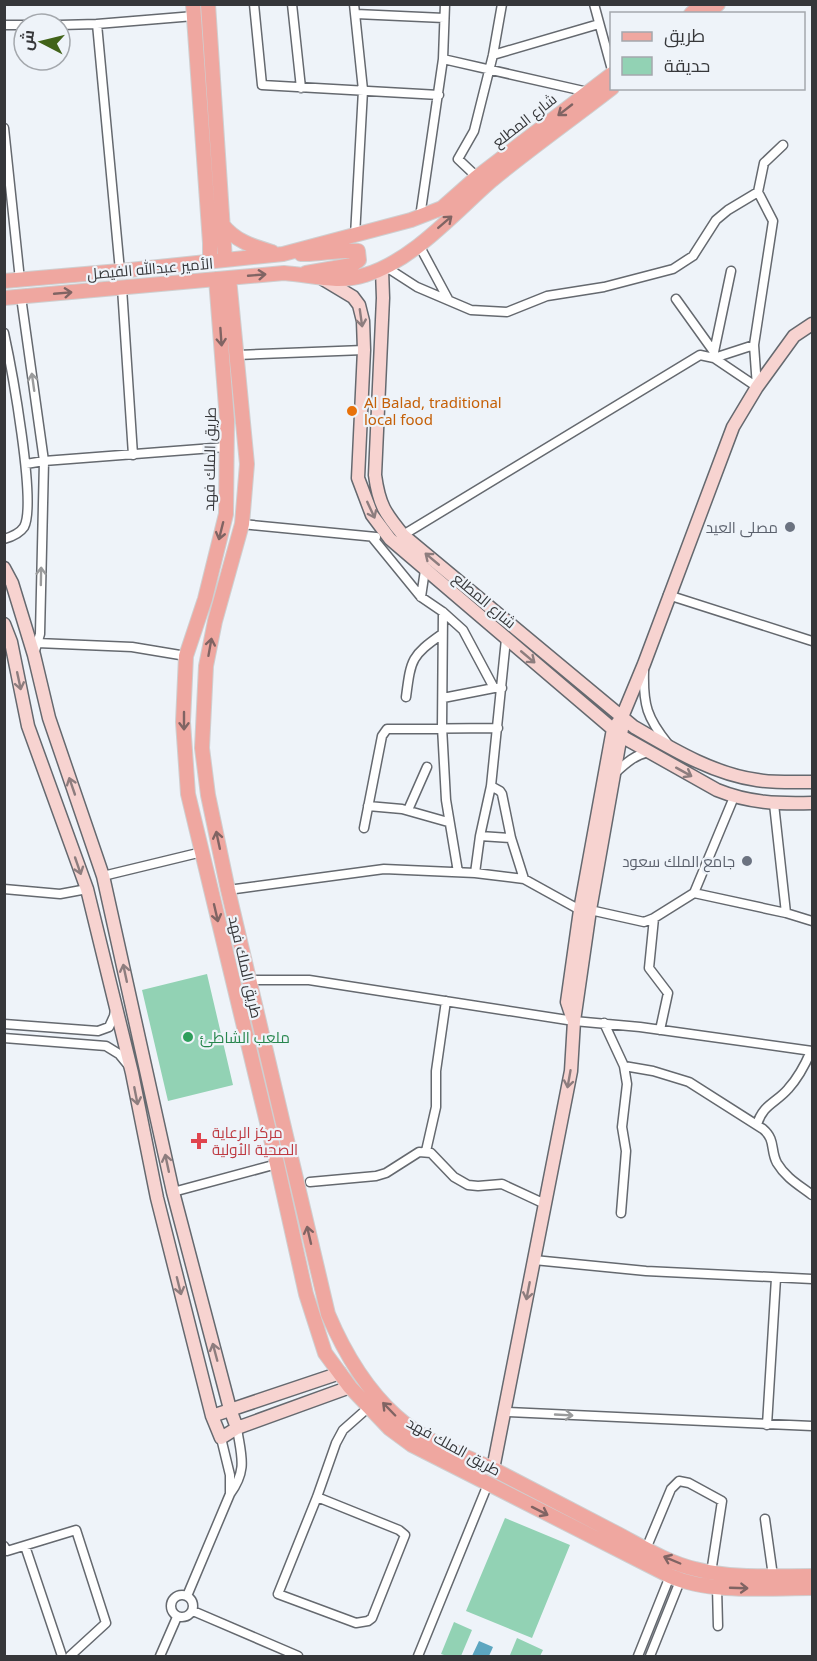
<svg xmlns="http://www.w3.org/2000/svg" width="817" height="1661" viewBox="0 0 817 1661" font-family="'Noto Sans',Cairo,sans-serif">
	<rect width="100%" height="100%" fill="#eef3f9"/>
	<path fill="#92d2b4" d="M 207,974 L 233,1085 L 168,1101 L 142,990 Z
		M 505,1518 L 570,1545 L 532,1638 L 466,1611 Z
		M 454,1622 L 472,1630 L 461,1656 L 447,1656 L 441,1654 Z
		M 517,1638 L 543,1650 L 540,1656 L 514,1656 L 510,1655 Z"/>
	<path fill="#5da6c0" d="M 479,1641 L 493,1647 L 489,1656 L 472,1656 Z"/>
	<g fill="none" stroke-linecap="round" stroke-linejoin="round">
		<defs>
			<path id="street" d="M 254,4 L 262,85 L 439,95
				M 292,4 L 301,88
				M 354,4 L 363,90 L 355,236
				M 594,4 L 612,70
				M 356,14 L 444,18
				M 97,24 L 120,271
				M 4,25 L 24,25
				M 60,25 L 97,24 L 194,16
				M 493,55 L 599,24
				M 443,59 L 588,92
				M 4,128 L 20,280
				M 477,177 L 458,159 L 474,131 L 493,55 L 502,4
				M 420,217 L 443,59 L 445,4
				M 419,245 L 448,299
				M 386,267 L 417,287 L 471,310 L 507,312 L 547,296 L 604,287 L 673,269 L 693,256 L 716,220 L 728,210 L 758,192
				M 122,288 L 133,455
				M 21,297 L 44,461 L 40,634 L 34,654
				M 676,299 L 714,352 L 714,358 L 757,387 L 754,345 L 773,221 L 758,192 L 764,163 L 783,145
				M 4,333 C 11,365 37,504 24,527 C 20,533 11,537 4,539
				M 714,352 L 731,271
				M 238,355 L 364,350
				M 26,464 L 44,461 L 226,447
				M 242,524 L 376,537
				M 403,535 L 700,355 L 714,358 L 754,345
				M 372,537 L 421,597 L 443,612 L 463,630 L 494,688 L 502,688
				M 668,595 L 812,641
				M 421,597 L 425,570
				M 443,612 L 442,727 L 446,800 L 458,872
				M 37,643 L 132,647 L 186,656
				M 644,671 C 643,705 647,718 668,744
				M 406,697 C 411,659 411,656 442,634
				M 443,698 L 494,688
				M 614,774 C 625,764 634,755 649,752
				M 491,786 L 500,791 L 502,794 L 511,838 L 524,879
				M 774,804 L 786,913 L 812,921
				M 368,806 L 402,809 L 448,822
				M 408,810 L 427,767
				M 364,828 L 382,736 L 387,729 L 498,728
				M 480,836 L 511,838
				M 475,873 L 480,836 L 491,786 L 506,639
				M 103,876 L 202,852
				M 4,889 L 60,894 L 87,889
				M 228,890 L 384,869 L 475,873 L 524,879 L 580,910
				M 694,893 L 786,913
				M 590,910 L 644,922 L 654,918 L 694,893 L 734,797
				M 654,918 L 649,968 L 668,993 L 660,1030
				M 248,980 L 309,980 L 574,1021 L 640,1027 L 812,1051
				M 604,1023 L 624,1066 L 627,1084 L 622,1127 L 626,1151 L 621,1213
				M 4,1024 L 98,1031 L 109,1027 L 114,1016 L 115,1010
				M 4,1038 L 106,1046 L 119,1054 L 128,1065
				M 624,1066 L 653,1071 L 689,1082 L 763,1129 C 776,1140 770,1150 777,1163 C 786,1178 799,1185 812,1195
				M 757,1125 C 762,1105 776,1103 788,1089 C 798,1078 805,1065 811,1051
				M 426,1151 L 436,1107 L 436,1071 L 446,1001
				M 310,1182 L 376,1176 L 386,1173 L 419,1152 L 431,1153 L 454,1177 L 468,1185 L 478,1186 L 502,1184 L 545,1204
				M 173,1192 L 277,1164
				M 534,1260 L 646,1271 L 812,1279
				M 506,1412 L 812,1426
				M 767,1425 L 776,1278
				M 221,1438 L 230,1475 L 230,1494 C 248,1469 241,1456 237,1428
				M 317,1497 L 399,1530 L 405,1535 L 372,1618 L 368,1621 L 356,1623 L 278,1594 L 317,1497 L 336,1443 L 343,1430 L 369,1407
				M 765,1519 L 773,1576
				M 4,1546 L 7,1551 L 76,1530 L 106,1623 L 70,1656
				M 25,1546 L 62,1656
				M 646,1549 L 671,1489 L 679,1481 L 689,1483 L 722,1501 L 711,1573
				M 717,1587 L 718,1626
				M171 1606a11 11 0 1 1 22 0a11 11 0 1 1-22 0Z
				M 187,1596 L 230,1494
				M 193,1611 L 298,1656
				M 160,1656 L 177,1617
				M 418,1656 L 488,1484
				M 638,1656 L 670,1576
				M 650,1656 L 680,1581"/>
			<path id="secondary" d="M 382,269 L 383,298 L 375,475 C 379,505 385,513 403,535 L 634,727 C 672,749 713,774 757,780 C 775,783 794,782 812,782
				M 323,279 L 353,297 L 359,305 L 363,321 L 364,350 L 358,478 L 372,515 L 390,539 L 621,736 L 717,790 C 749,803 778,804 812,803
				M 4,568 L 12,583 L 34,655 L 49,718 L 103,876 L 173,1192 L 230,1409 L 237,1428
				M 4,624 L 11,642 L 28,726 L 87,889 L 132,1073 L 157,1198 L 212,1416 L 221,1438 L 237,1428 L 350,1387
				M 572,1017 L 567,1002 L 580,910 L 613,729 L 622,717 L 644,664 L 733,427 L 757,387 L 794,336 L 812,324
				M 212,1416 L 340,1373
				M 493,1469 L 571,1071 L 574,1021 L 590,910 L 622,729"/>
			<path id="primary" d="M 193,4 L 210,243 L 210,262
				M 208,4 L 225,260
				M 691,14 L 702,4
				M 707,14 L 718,4
				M 222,224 C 235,241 252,246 272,252
				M 301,254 C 320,255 339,249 358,251 L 359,260 L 352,265 L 306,273
				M 229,278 L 247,464 L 242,524 L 215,621 L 206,666 L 202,748 L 208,795 L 228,890 L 328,1314 C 344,1352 365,1388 396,1416 C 423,1441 462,1454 495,1470 C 536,1491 576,1512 616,1533 C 641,1546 668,1563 695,1569 C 733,1579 773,1576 812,1576
				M 216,279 L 227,420 L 226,514 L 205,599 L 186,656 L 183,722 L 188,794 L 277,1164 L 306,1294 L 325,1353 L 350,1387 L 369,1407 L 389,1428 L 412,1445 L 670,1576 C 711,1594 769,1588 812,1588
				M 4,281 L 120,271 L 283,254 L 411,220 L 442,208 L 477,177 L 612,74
				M 4,298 L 284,273 C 312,275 338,284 365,275 C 413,261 455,212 492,180 C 531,148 572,119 612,88"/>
		</defs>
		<use href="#street" stroke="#65696f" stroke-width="11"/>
		<use href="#secondary" stroke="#65696f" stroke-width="15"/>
		<use href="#primary" stroke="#cfcfd0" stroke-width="16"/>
		<use href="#street" stroke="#fff" stroke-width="8"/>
		<use href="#secondary" stroke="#f7d3d0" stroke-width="12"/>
		<use href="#primary" stroke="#efa7a0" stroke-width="14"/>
	</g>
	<defs><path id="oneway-shaft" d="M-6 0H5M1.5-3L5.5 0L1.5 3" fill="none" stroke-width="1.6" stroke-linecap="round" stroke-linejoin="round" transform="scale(1.5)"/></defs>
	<g stroke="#806463">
		<use href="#oneway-shaft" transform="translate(565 110) rotate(142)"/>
		<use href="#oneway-shaft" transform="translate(445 222) rotate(-41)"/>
		<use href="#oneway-shaft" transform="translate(257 275) rotate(-5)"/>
		<use href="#oneway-shaft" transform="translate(63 293) rotate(-5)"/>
		<use href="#oneway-shaft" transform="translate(221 337) rotate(86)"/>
		<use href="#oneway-shaft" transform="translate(221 531) rotate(104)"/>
		<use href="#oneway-shaft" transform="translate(210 647) rotate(-80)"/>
		<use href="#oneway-shaft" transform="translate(184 721) rotate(90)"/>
		<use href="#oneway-shaft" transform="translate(218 840) rotate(-102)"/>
		<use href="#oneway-shaft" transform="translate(216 913) rotate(77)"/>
		<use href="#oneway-shaft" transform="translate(309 1235) rotate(-103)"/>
		<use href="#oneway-shaft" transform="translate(389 1409) rotate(-134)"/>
		<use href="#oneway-shaft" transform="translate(540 1511) rotate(27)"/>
		<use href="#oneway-shaft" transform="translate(672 1560) rotate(-157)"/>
		<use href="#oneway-shaft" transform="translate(739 1588) rotate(2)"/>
	</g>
	<g stroke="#8d7d7e">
		<use href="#oneway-shaft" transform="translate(361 318) rotate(82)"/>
		<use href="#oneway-shaft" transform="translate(371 510) rotate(65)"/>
		<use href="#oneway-shaft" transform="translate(432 559) rotate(-140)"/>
		<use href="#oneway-shaft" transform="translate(528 657) rotate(40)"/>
		<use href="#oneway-shaft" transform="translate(19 681) rotate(78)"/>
		<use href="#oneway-shaft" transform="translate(684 772) rotate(29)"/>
		<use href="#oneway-shaft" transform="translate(72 786) rotate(-109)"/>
		<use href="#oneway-shaft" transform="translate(78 866) rotate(71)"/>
		<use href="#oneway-shaft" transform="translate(125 973) rotate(-102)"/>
		<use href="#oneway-shaft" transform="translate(569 1079) rotate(100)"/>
		<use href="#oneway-shaft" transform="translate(136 1096) rotate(79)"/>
		<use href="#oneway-shaft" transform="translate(167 1163) rotate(-102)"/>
		<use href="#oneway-shaft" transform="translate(179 1286) rotate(76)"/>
		<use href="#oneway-shaft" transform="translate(528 1291) rotate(101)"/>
		<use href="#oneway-shaft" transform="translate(215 1352) rotate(-105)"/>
	</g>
	<g stroke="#9a9b9c">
		<use href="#oneway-shaft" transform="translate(33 382) rotate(-98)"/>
		<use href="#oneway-shaft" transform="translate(41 576) rotate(-89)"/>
		<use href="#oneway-shaft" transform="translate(564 1415) rotate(3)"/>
	</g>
	<circle fill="#e8710a" stroke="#eef3f9" stroke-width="2" cx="352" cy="411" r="6"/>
	<g fill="#6b7280" stroke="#eef3f9" stroke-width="2">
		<circle cx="790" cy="527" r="6"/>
		<circle cx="747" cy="861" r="6"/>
	</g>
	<circle fill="#2e9e5b" stroke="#eef3f9" stroke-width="2" cx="188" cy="1037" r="6"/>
	<path fill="#e0444e" stroke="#eef3f9" stroke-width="2" d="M196 1132h6v6h6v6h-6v6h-6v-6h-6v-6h6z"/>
	<g text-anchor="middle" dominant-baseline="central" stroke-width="4.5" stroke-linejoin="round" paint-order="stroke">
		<g font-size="15" fill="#36373a" stroke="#eef3f9">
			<text transform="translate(524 120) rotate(-38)">شارع المطلع</text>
			<text transform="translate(150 268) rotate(-5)">الأمير عبدالله الفيصل</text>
			<text transform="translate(209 459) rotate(-89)">طريق الملك فهد</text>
			<text transform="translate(485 600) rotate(40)">شارع المطلع</text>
			<text transform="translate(246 967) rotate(77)">طريق الملك فهد</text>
			<text transform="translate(454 1446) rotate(29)">طريق الملك فهد</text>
		</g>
		<g font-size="15" fill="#c56008" stroke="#eef3f9" text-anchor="start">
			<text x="364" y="402">Al Balad, traditional<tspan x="364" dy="17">local food</tspan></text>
		</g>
		<g font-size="15" fill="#5b616d" stroke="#eef3f9" text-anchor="end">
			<text x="778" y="527">مصلى العيد</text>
			<text x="735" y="861">جامع الملك سعود</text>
		</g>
		<g font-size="15" fill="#27864d" stroke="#eef3f9" text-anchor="start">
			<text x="200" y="1037">ملعب الشاطئ</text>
		</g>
		<g font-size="15" fill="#be3a42" stroke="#eef3f9" text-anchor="start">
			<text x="212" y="1132">مركز الرعاية<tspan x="212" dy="17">الصحية الأولية</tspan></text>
		</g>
	</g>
	<rect width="817" height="1661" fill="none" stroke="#36373a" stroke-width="12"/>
	<rect x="610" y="12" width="195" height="78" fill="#eef3f9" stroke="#a4a8ad" stroke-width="1.5"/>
	<rect x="622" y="32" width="30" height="9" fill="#efa7a0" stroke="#a4a8ad" stroke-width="1.5"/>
	<text x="664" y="42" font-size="18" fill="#36373a">طريق</text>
	<rect x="622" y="57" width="30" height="18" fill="#92d2b4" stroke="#a4a8ad" stroke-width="1.5"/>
	<text x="664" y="72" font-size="18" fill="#36373a">حديقة</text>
	<g transform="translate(42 42) rotate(277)"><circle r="28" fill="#eef3f9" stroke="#a4a8ad" stroke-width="1.5"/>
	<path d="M0-4.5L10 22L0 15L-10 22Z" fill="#416319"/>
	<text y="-9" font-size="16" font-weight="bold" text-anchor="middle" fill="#36373a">ش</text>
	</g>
</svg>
